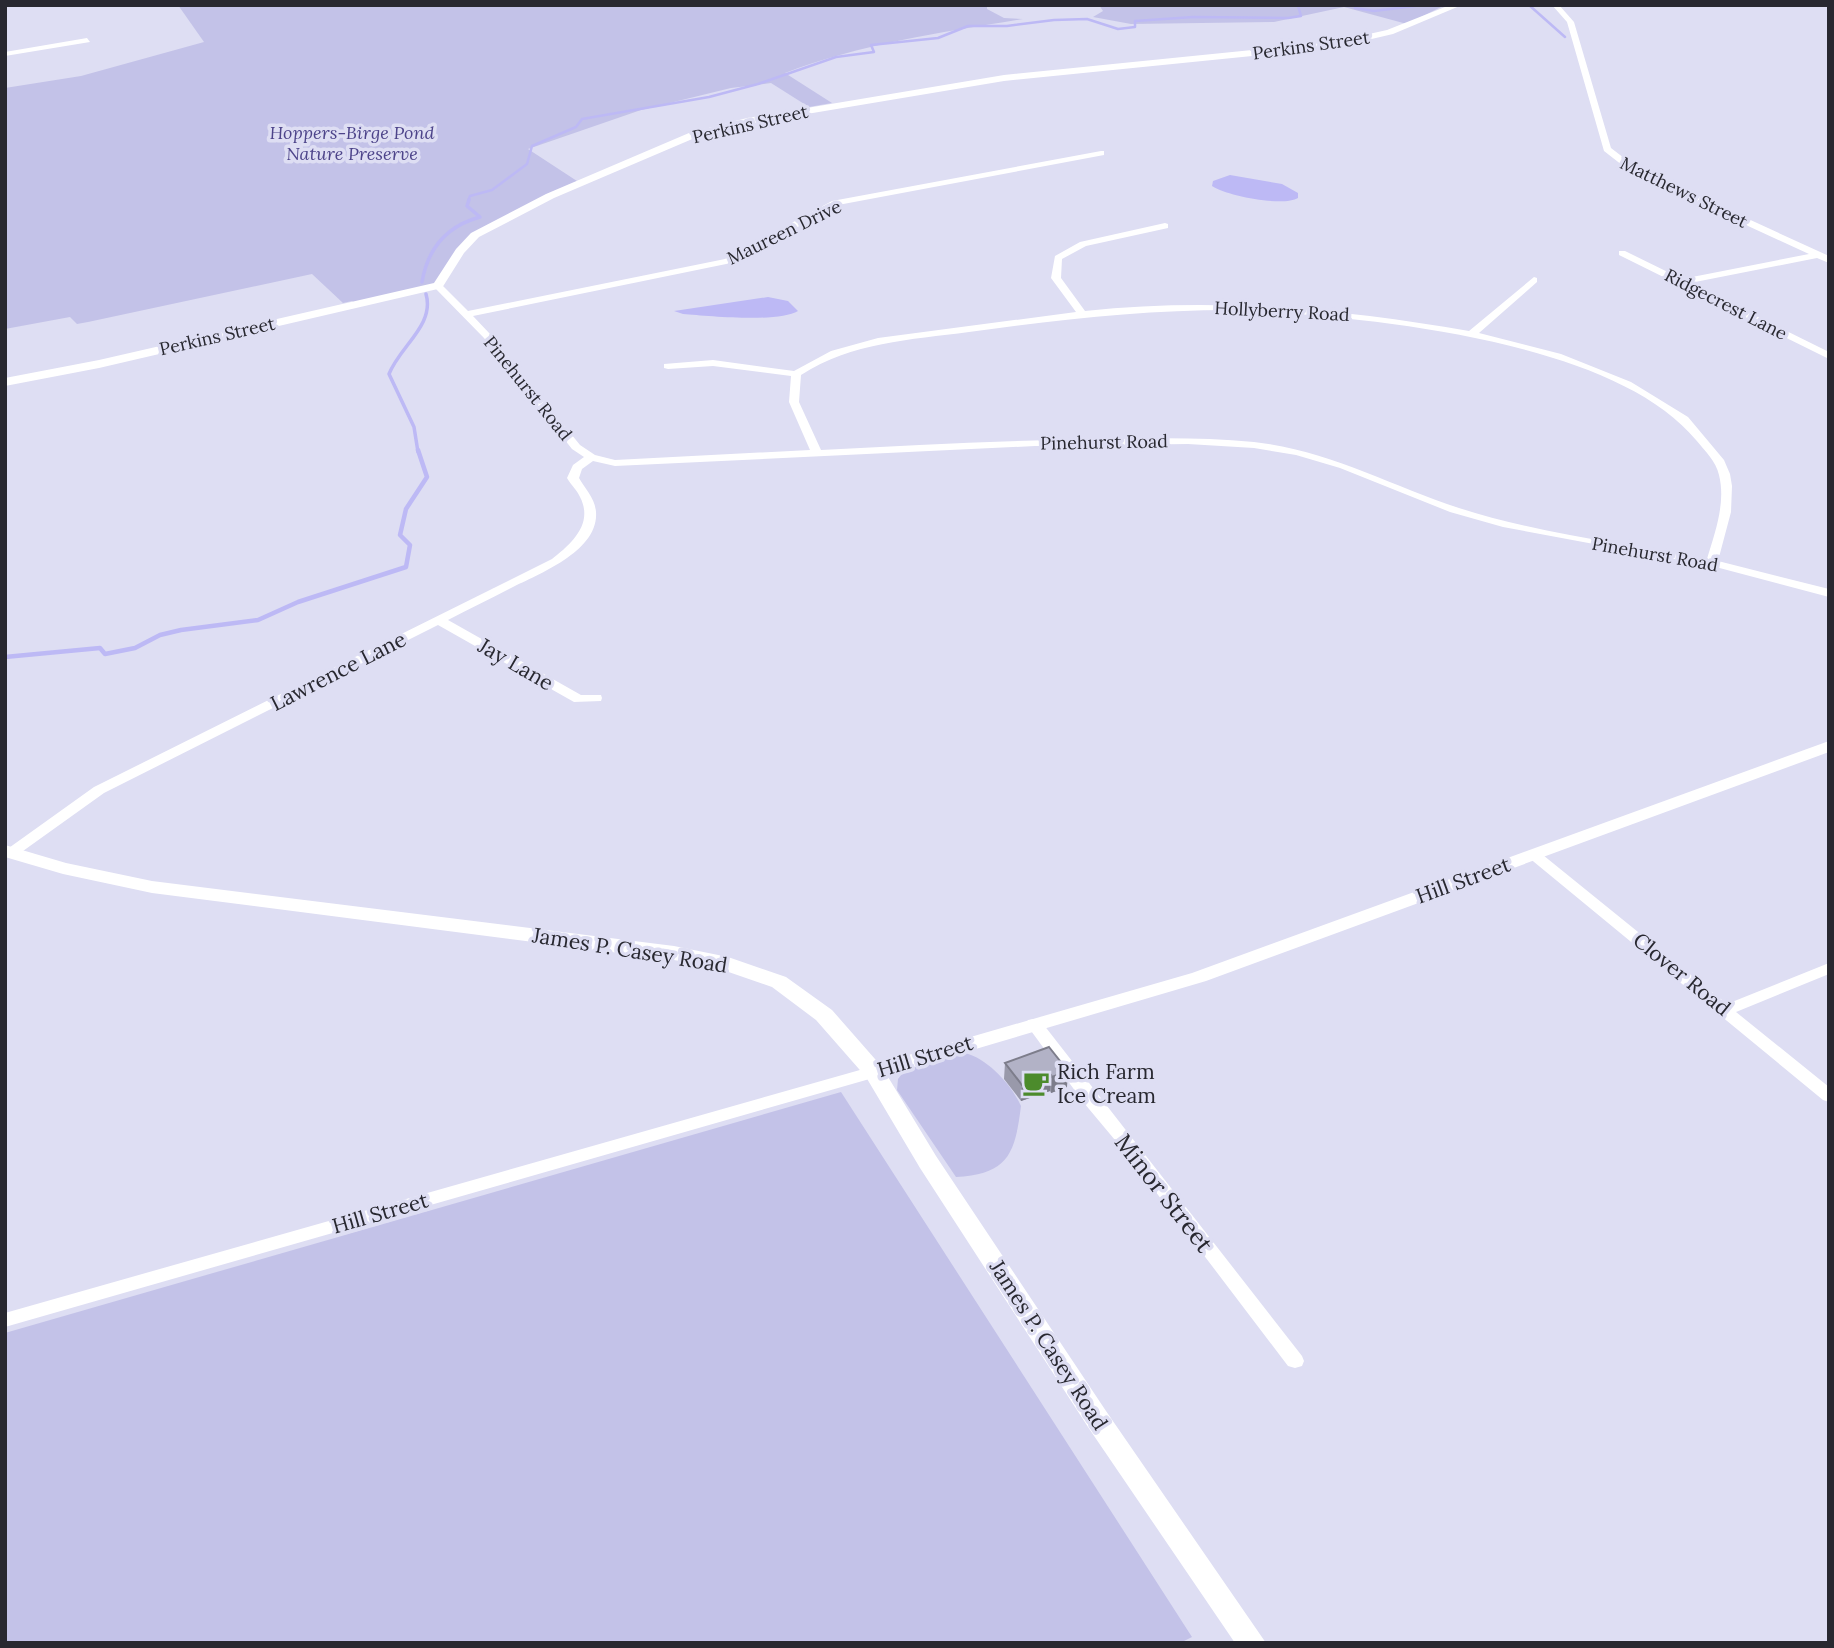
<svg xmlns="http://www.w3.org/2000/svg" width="1834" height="1648" viewBox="0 0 1834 1648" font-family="Lora,serif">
	<rect width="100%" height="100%" fill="#dedef3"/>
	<path fill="#c3c2e8" d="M 178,5 L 987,5 L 987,9 L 1004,18 L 1023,19 C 943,32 861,44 785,73 L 832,103 L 809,107 L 771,83 L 731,88 L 641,110 L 528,149 L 580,183 L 475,235 L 438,286 L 356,304 L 352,301 L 343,303 L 312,274 L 88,322 L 77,324 L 70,317 L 5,329 L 5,88 L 81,76 L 204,42 Z
		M 1099,5 L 1445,5 L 1407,24 L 1344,7 L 1274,22 L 1131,24 L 1093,17 L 1103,11 Z
		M 965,1053 C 988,1059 1011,1084 1021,1106 C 1015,1153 1009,1174 956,1177 L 897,1090 L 898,1079 L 905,1070 Z
		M 841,1092 L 1192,1637 L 1180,1643 L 5,1643 L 5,1333 Z"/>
	<path fill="#bdb9f5" d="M 1230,175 L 1282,184 L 1298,193 L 1298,198 C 1283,207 1227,196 1212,186 L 1213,181 Z
		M 768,297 L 788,301 L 798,311 C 778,323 709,316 683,314 L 674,311 Z"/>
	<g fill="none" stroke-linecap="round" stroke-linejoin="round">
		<path stroke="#bdb9f5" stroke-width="2.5" d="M 1529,5 L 1565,37
			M 468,201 L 470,196 L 492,190 L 527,164 L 532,146 L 576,127 L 582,119 L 709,97 L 758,84 L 836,57 L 874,52 L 871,45 L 938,38 L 968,26 L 1007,26 L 1054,20 L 1087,19 L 1118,29 L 1135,27 L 1135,21 L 1193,17 L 1288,18 L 1301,16 L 1298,6 L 1356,5 L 1355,8 L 1374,11 L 1423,5"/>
		<path stroke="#bdb9f5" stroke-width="3.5" d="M 422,282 C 428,247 447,226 480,217 L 467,206 L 469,200
			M 418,452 L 414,427 L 389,374 C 400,346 435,325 426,294"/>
		<path stroke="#bdb9f5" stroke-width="4.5" d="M 5,657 L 100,648 L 105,654 L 135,648 L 160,635 L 181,630 L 258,620 L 298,602 L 406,567 L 410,545 L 400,535 L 406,509 L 427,477 L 418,450"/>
		<path fill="#fff" fill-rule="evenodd" d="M 1552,5 L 1559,5 L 1574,22 L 1611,148 L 1637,168 L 1829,256 L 1829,263 L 1817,258 L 1690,283 L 1829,352 L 1829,359 L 1619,255 L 1619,251 L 1625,251 L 1682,279 L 1809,254 L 1631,172 L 1604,151 L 1567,22 Z
			M 87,38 L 90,42 L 5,56 L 5,52 Z
			M 1101,151 L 1104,151 L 1104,155 L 838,205 L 731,263 L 473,316 L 490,334 L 580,445 L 595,455 L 615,460 L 810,450 L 789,402 L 791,376 L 713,366 L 668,369 L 664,368 L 664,364 L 713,360 L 794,371 L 831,351 L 878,338 L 1076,312 L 1051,278 L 1055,256 L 1080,242 L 1165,223 L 1168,224 L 1168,228 L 1086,246 L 1062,259 L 1061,278 L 1085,311 C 1215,297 1342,309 1469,331 L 1534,277 L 1537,278 L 1537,282 L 1479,333 L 1561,354 L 1631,382 L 1688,417 L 1724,460 L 1730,474 L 1732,486 L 1731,512 L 1718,561 L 1829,589 L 1829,597 L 1712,566 L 1503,527 L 1450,512 L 1340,468 L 1296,455 L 1254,448 L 1188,444 L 1035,446 L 615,466 L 593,461 L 582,469 L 579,478 C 585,489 595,498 596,512 C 599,551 539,574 511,588 C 490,599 469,609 448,620 L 581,695 L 601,695 L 602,698 L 601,701 L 574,702 L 438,625 L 104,793 L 16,856 L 11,857 L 5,855 L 6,850 L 94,787 L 552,559 C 571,544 594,524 580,497 C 577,490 571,485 567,478 L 573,465 L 584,457 L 572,449 L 484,338 L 435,288 L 435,284 L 441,284 L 468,311 L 725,259 L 832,201 ZM 1244,310 C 1368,318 1613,339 1696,440 C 1705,451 1716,461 1719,475 C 1726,503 1715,532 1707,559 C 1627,544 1536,533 1459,508 C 1390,485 1327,450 1254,442 C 1204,437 1155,438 1106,439 C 1011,440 916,445 821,450 L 799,402 L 801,375 C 852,342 910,340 969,332 C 1061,319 1151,309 1244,310 Z
			M 1533,850 L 1538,851 L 1727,1004 L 1829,963 L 1829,974 L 1736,1012 L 1829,1087 L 1829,1102 L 1823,1100 L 1528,857 L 1526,854 L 1528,851 Z
			M 1034,1019 L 1040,1020 L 1302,1356 L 1304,1361 L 1302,1366 L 1295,1368 L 1288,1366 L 1130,1158 L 1084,1103 L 1026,1024 L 1028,1020 Z
			M 874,1066 L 880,1068 L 882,1072 L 880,1076 L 5,1327 L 5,1313 Z"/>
		<path fill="#fff" fill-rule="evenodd" d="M 1450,5 L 1462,5 L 1393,34 L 1333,48 L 1004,81 L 747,124 L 697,137 L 554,198 L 479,237 L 464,253 L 442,288 L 99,368 L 5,386 L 5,378 L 99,360 L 434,283 L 456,249 L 471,233 L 546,194 L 689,133 L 747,118 L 1004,75 L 1333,42 L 1387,30 Z
			M 1829,741 L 1829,752 L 1206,981 L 874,1079 L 867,1077 L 864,1072 L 867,1067 L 1192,973 Z"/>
		<path fill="#fff" fill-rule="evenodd" d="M 5,845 L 66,863 L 152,881 L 674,946 L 728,957 L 786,977 L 832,1010 L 882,1067 L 936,1156 L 1106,1411 L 1266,1643 L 1235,1643 L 1088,1427 L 920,1168 L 866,1077 L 816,1020 L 772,987 L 717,968 L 674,960 L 152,893 L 63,874 L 5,857 Z"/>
	</g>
	<path fill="#99a" d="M 1049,1047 L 1067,1087 L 1051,1093 L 1050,1091 L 1021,1101 L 1004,1079 L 1005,1063 Z"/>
	<path fill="#7d7d8b" d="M 1068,1071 L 1067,1087 L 1051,1093 L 1052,1077 Z
		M 1051,1075 L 1050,1091 L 1021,1101 L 1022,1085 Z"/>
	<path fill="#b2b2c6" stroke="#7d7d8b" stroke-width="2" d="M 1049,1047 L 1068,1071 L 1052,1077 L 1051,1075 L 1022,1085 L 1005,1063 Z"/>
	<defs>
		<symbol id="cafe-bare" viewBox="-9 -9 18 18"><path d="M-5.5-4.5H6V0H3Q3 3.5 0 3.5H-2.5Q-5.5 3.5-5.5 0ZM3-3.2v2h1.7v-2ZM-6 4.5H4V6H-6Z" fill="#4c8b2c" stroke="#dedef3" stroke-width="2.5" paint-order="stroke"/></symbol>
	</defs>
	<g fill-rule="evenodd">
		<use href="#cafe-bare" x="1017" y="1064" width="38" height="38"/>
	</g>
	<g text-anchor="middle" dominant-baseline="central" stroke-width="7" stroke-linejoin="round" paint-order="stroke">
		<g font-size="18" fill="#282830" stroke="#dedef3">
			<text transform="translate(1311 45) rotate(-8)">Perkins Street</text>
			<text transform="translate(750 124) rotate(-13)">Perkins Street</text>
			<text transform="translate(1684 192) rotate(26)">Matthews Street</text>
			<text transform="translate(784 232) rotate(-26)">Maureen Drive</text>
			<text transform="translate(1726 304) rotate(27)">Ridgecrest Lane</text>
			<text transform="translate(1282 311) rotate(3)">Hollyberry Road</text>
			<text transform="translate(217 336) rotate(-13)">Perkins Street</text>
			<text transform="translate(528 388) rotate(51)">Pinehurst Road</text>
			<text transform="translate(1104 442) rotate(-1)">Pinehurst Road</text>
			<text transform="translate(1655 554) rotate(10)">Pinehurst Road</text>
		</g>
		<g font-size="18" font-style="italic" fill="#4d448a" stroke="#dedef3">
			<text x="352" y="132">Hoppers-Birge Pond<tspan x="352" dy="21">Nature Preserve</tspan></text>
		</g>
		<g font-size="21" fill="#282830" stroke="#dedef3">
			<text transform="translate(516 664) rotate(30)">Jay Lane</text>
			<text transform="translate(338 671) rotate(-27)">Lawrence Lane</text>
			<text transform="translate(1463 880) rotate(-20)">Hill Street</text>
			<text transform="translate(630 950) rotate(9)">James P. Casey Road</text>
			<text transform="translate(1682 974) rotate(39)">Clover Road</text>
			<text transform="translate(925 1056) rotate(-17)">Hill Street</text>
			<text transform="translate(380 1213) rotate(-16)">Hill Street</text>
			<text transform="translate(1049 1345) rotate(57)">James P. Casey Road</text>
		</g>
		<g font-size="21" fill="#282830" stroke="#dedef3" text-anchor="start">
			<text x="1057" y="1071">Rich Farm<tspan x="1057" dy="24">Ice Cream</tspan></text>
		</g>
		<g font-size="24" fill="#282830" stroke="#dedef3">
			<text transform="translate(1164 1193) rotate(52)">Minor Street</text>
		</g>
	</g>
	<rect width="1834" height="1648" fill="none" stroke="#282830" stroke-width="14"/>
</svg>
